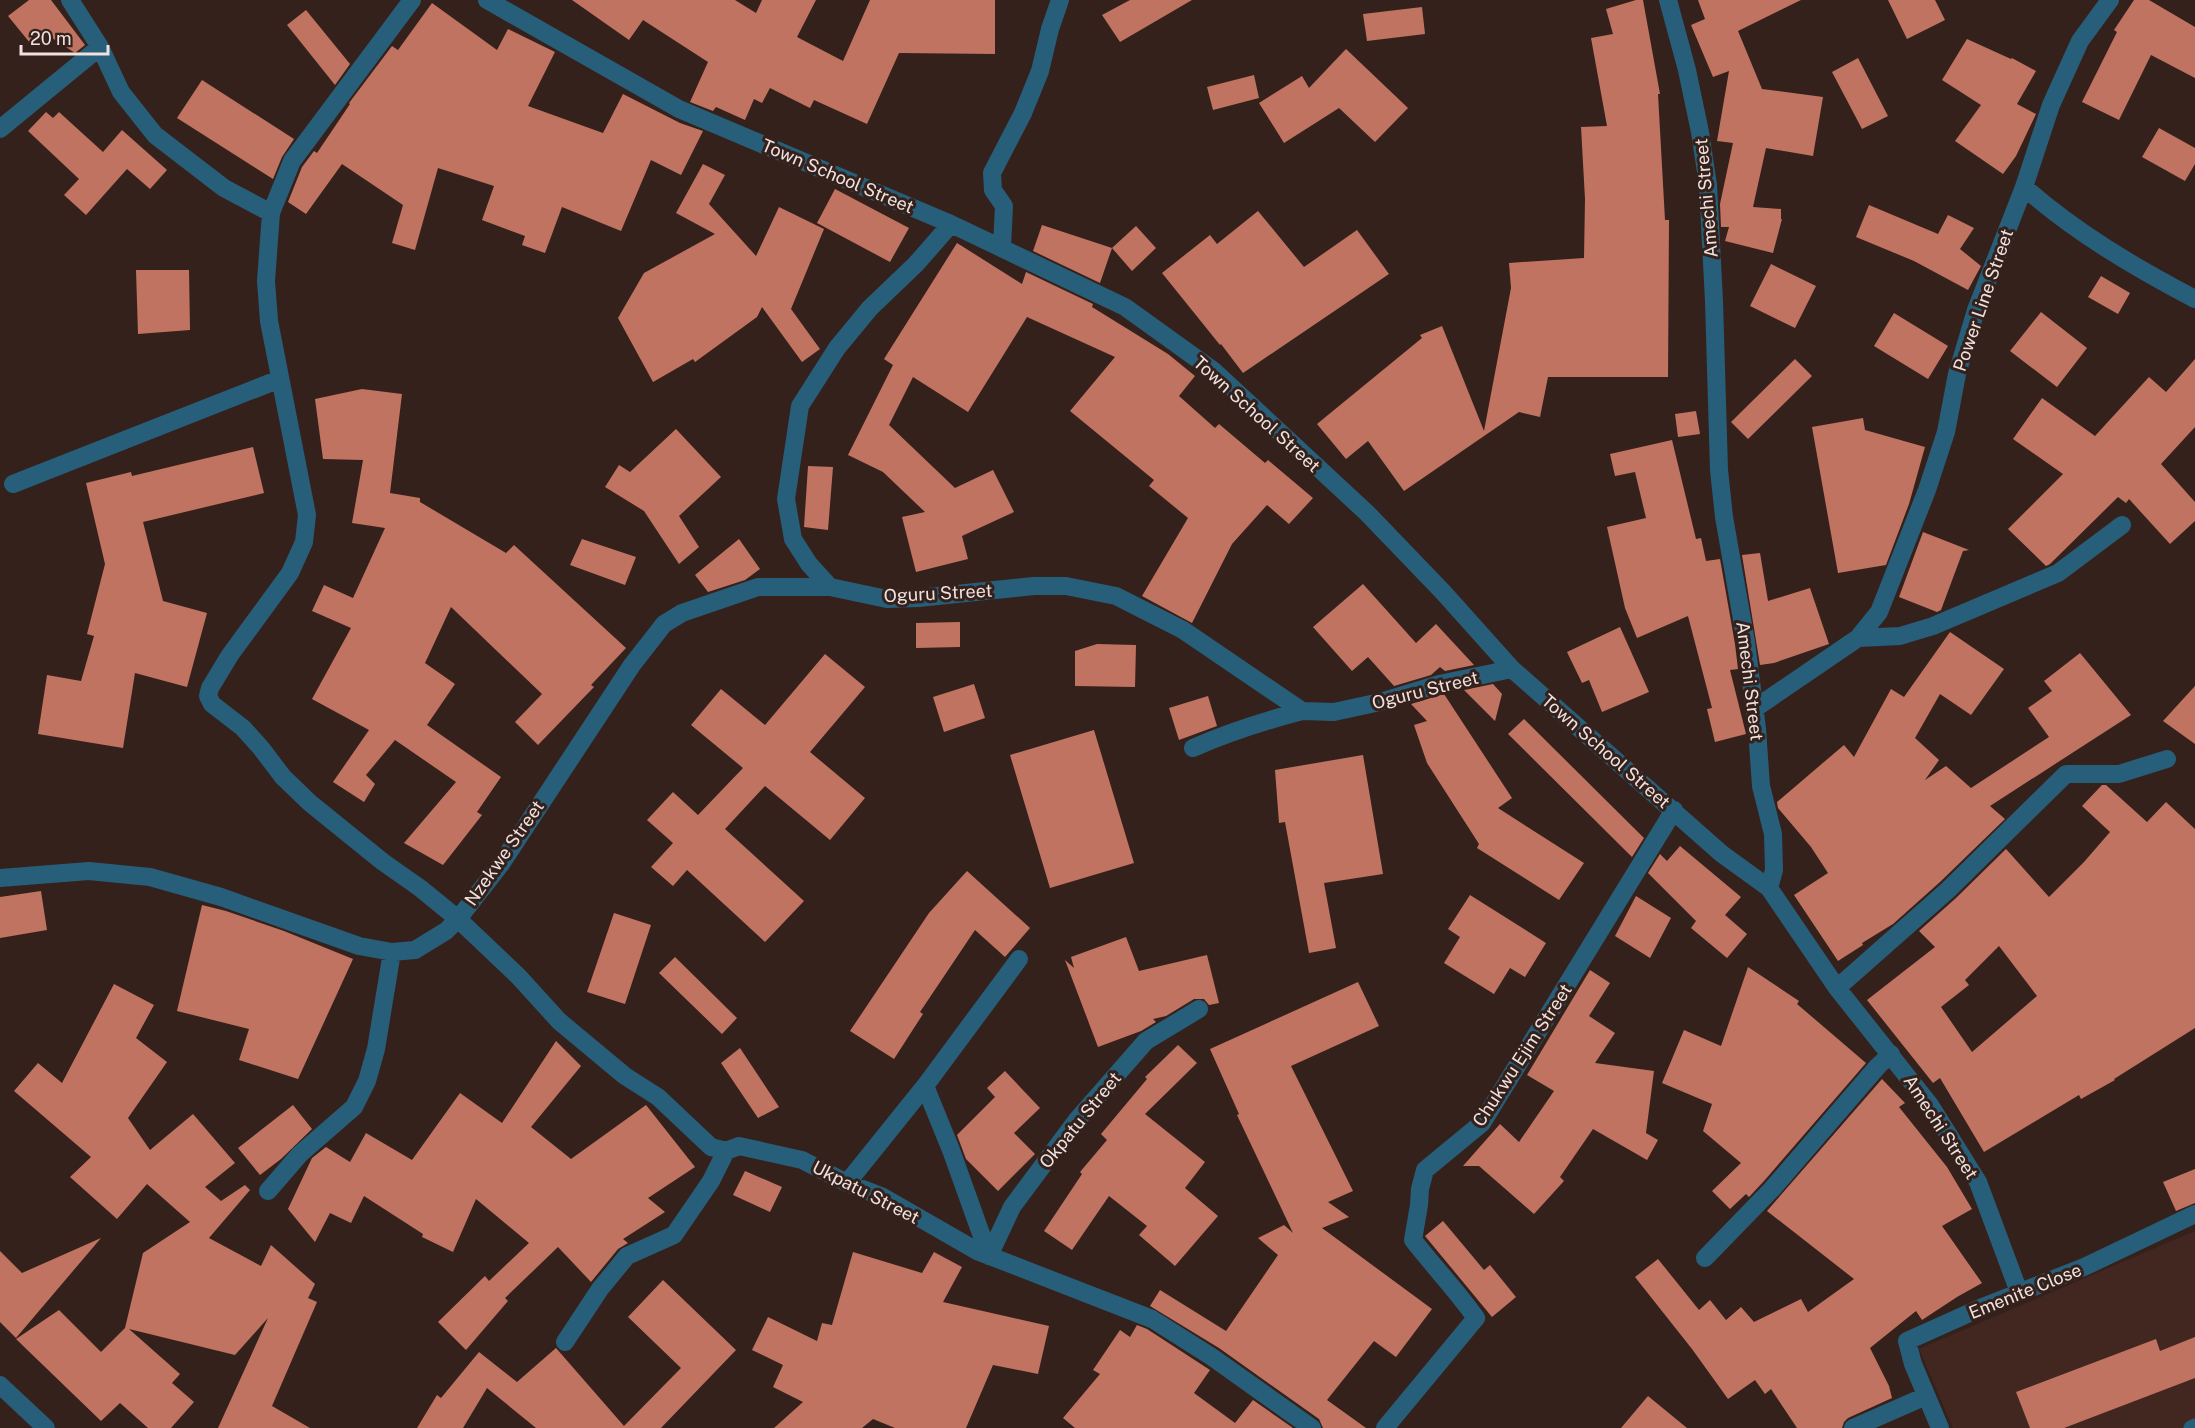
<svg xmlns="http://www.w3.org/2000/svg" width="2195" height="1428" viewBox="0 0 2195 1428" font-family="'Public Sans',sans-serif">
	<rect width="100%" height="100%" fill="#35211c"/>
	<path fill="#422721" d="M 2195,1231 L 2195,1428 L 1953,1428 L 1919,1349 Z"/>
	<path fill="#c17361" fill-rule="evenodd" d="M 29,0 L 51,0 L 85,45 L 75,53 L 40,30 L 30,43 L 8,16 Z
		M 572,0 L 735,0 L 756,13 L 762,0 L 816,0 L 797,37 L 843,61 L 870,0 L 995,0 L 995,54 L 899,53 L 867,124 L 814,100 L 810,108 L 770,88 L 762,103 L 754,99 L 745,120 L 716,107 L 713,111 L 690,102 L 708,62 L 643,20 L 629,40 Z
		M 1130,0 L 1192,0 L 1120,42 L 1102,15 Z
		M 1636,0 L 1643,0 L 1660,94 L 1658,94 L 1665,220 L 1669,220 L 1668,377 L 1548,377 L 1540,417 L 1519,412 L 1404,491 L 1368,441 L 1346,459 L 1317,424 L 1422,338 L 1420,335 L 1442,326 L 1484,431 L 1511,288 L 1509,263 L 1584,258 L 1585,199 L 1581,127 L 1607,126 L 1591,38 L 1613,34 L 1606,9 Z
		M 1698,0 L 1801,0 L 1738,31 L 1762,89 L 1823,97 L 1813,156 L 1766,148 L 1753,207 L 1781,209 L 1781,219 L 1782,219 L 1773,253 L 1725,241 L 1729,227 L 1721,227 L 1720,204 L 1733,143 L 1717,141 L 1729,71 L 1713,77 L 1691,25 L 1705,19 Z
		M 1888,0 L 1935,0 L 1945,20 L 1907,39 Z
		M 2134,0 L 2149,0 L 2195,27 L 2195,78 L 2151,55 L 2119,120 L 2082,102 L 2117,32 L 2114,30 Z
		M 432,3 L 497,50 L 508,29 L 555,52 L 528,106 L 603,133 L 623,94 L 680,123 L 703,131 L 681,175 L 651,160 L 621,231 L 562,207 L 545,253 L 522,245 L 525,236 L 482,220 L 494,186 L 438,168 L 415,250 L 392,243 L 403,205 L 342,164 L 306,214 L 288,202 L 302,167 L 314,151 L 317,153 L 350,104 L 349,103 L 392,46 L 398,50 Z
		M 1422,7 L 1425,34 L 1367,41 L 1363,14 Z
		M 306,10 L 350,64 L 335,85 L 287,25 Z
		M 1967,39 L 2011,59 L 2012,58 L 2036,71 L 2017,104 L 2036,114 L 2016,156 L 2003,174 L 1955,141 L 1981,105 L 1942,80 Z
		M 1346,49 L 1408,108 L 1375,142 L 1339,108 L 1284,143 L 1259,103 L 1302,76 L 1309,88 Z
		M 1858,58 L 1888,116 L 1862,129 L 1832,72 Z
		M 1254,75 L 1259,98 L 1213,110 L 1207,87 Z
		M 202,80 L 294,139 L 282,157 L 273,179 L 177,118 Z
		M 46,112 L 53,118 L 59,112 L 103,152 L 122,130 L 167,170 L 150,189 L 127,169 L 86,215 L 64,195 L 79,179 L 28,131 Z
		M 2159,128 L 2195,148 L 2195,164 L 2185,181 L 2142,157 Z
		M 703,164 L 725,175 L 709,204 L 756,256 L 779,207 L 824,229 L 791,309 L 820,349 L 802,362 L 762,307 L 757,317 L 695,362 L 693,359 L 653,382 L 618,318 L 644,273 L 715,234 L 676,213 Z
		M 835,189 L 909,228 L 890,262 L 817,223 Z
		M 1869,205 L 1938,234 L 1948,215 L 1974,228 L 1960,249 L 1981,266 L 1968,290 L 1914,261 L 1856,237 Z
		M 1258,211 L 1304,267 L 1357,230 L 1389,274 L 1243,373 L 1221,344 L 1220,345 L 1162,273 L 1210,235 L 1217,244 Z
		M 1042,225 L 1112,248 L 1100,283 L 1033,251 Z
		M 1136,226 L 1156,248 L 1132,271 L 1112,248 Z
		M 957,243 L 1022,284 L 1026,272 L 1093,304 L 1092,307 L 1168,354 L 1195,376 L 1179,396 L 1215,428 L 1219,424 L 1265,463 L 1268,460 L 1313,498 L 1289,524 L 1267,505 L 1232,544 L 1192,623 L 1142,596 L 1188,518 L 1149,486 L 1154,480 L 1070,411 L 1115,357 L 1027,317 L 968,412 L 913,377 L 889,425 L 955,488 L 993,470 L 1014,512 L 962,536 L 968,559 L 916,572 L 902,517 L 925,512 L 883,472 L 848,455 L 893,365 L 884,359 Z
		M 1771,264 L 1816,286 L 1795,328 L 1750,306 Z
		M 136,270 L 189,270 L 190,330 L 138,334 Z
		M 2101,276 L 2130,293 L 2118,314 L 2088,297 Z
		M 2041,312 L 2087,348 L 2057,387 L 2010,351 Z
		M 1894,313 L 1948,346 L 1928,379 L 1874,346 Z
		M 1795,359 L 1812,376 L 1748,439 L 1731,422 Z
		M 2195,359 L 2195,427 L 2161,464 L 2195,502 L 2195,521 L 2170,544 L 2129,499 L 2126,503 L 2118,497 L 2050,564 L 2046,566 L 2008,529 L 2063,474 L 2013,439 L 2042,398 L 2095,436 L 2149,377 L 2166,392 Z
		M 362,389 L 402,394 L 390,493 L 420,498 L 420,502 L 506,553 L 514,545 L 626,648 L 591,685 L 594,687 L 538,745 L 515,722 L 542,694 L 451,607 L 425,663 L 455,684 L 427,725 L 501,777 L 477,812 L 482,815 L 443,865 L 404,843 L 456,782 L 395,740 L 366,775 L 375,784 L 364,802 L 333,782 L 369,730 L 312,699 L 351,628 L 312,611 L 324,585 L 353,598 L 385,528 L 352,523 L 363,460 L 323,459 L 315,399 Z
		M 1696,411 L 1700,434 L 1678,437 L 1675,414 Z
		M 1863,418 L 1865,430 L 1925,447 L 1909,504 L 1886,565 L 1838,573 L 1812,427 Z
		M 676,429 L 721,477 L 679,516 L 699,547 L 679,564 L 644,511 L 605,487 L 619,465 L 630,472 Z
		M 1672,440 L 1696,539 L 1701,538 L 1706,561 L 1720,559 L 1735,644 L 1738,669 L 1730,670 L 1746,734 L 1715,742 L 1707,709 L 1712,708 L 1688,616 L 1637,638 L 1625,608 L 1607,527 L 1646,518 L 1635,472 L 1615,476 L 1610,454 Z
		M 253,447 L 264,493 L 143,522 L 163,601 L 207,613 L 187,687 L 135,673 L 123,748 L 38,734 L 47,675 L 81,681 L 94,636 L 87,634 L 105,564 L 86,483 L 131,472 L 132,476 Z
		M 808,466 L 833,467 L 828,530 L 804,527 Z
		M 1923,532 L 1969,550 L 1963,551 L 1941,610 L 1937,612 L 1899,597 Z
		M 582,539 L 636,557 L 625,585 L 570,565 Z
		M 739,539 L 760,569 L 745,580 L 708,592 L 695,575 Z
		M 1760,553 L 1768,601 L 1810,588 L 1829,644 L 1774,663 L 1760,665 L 1742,555 Z
		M 1363,584 L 1416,643 L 1436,624 L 1474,665 L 1445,671 L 1440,667 L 1431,675 L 1394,686 L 1368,657 L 1352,671 L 1313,627 Z
		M 960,622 L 960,647 L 916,648 L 916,623 Z
		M 1620,627 L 1649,692 L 1602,712 L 1589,680 L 1582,683 L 1567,652 Z
		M 1950,632 L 2004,669 L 1971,715 L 1940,694 L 1915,738 L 1939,760 L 1925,780 L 1946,766 L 1971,788 L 2049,737 L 2028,708 L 2052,691 L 2044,681 L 2080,653 L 2131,715 L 1990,806 L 2005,819 L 1940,882 L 1893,924 L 1862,943 L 1863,945 L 1838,961 L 1794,895 L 1828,873 L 1811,847 L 1778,808 L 1777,802 L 1844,745 L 1854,757 L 1891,689 L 1904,697 Z
		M 1097,644 L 1136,645 L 1135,687 L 1075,686 L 1075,651 Z
		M 825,654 L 865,687 L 810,752 L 865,798 L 830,840 L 765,786 L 725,829 L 804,901 L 765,942 L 687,870 L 673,886 L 651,867 L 673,843 L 647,820 L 673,792 L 698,815 L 743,768 L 691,725 L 721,689 L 765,725 Z
		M 974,684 L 985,718 L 944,732 L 933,697 Z
		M 1493,684 L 1502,694 L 1495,721 L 1464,690 Z
		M 2195,686 L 2195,744 L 2163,721 Z
		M 1444,694 L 1512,798 L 1498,808 L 1584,863 L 1559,900 L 1477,848 L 1479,844 L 1427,763 L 1414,725 L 1427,721 L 1411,704 Z
		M 1208,696 L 1217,726 L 1179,740 L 1169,708 Z
		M 1524,719 L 1644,838 L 1632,857 L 1508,734 Z
		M 1094,730 L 1134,863 L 1050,888 L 1010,755 Z
		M 1363,755 L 1383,874 L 1324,883 L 1336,948 L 1309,953 L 1285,822 L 1279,823 L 1275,770 Z
		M 2102,785 L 2106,785 L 2147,822 L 2166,802 L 2195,829 L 2195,1028 L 2114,1079 L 2115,1080 L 2081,1099 L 2079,1095 L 1984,1152 L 1940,1078 L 1933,1083 L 1867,1000 L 1935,947 L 1919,931 L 1956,898 L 2006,849 L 2049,897 L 2084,862 L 2110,832 L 2082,806 ZM 1999,946 L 2037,996 L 1972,1052 L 1941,1007 L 1969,985 L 1965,980 Z
		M 1680,846 L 1741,897 L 1725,915 L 1747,934 L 1727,958 L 1691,928 L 1696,921 L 1648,873 L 1660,854 L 1667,861 Z
		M 967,871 L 1030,928 L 1005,957 L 975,930 L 920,1012 L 923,1014 L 894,1059 L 850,1031 L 929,913 Z
		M 41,891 L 47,930 L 0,938 L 0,897 Z
		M 1470,895 L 1546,943 L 1525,977 L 1510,968 L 1494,994 L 1444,963 L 1460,937 L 1448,929 Z
		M 1636,896 L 1671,918 L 1650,958 L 1615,936 Z
		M 202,905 L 226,911 L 284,931 L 353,959 L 298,1079 L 239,1060 L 249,1029 L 177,1011 Z
		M 614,913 L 651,925 L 625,1004 L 587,992 Z
		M 1126,937 L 1139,971 L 1207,955 L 1219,1003 L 1209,1005 L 1204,999 L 1194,999 L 1166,1016 L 1153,1019 L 1156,1022 L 1141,1031 L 1098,1047 L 1065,960 L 1074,968 L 1071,957 Z
		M 675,957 L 737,1018 L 722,1034 L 659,973 Z
		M 1748,967 L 1799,1001 L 1797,1004 L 1866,1063 L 1764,1181 L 1749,1197 L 1746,1194 L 1730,1209 L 1712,1191 L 1741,1163 L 1703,1131 L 1712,1104 L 1662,1083 L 1684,1030 L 1721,1046 Z
		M 1590,970 L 1610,983 L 1589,1016 L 1615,1033 L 1595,1063 L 1654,1071 L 1646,1133 L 1658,1140 L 1647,1160 L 1593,1129 L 1560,1177 L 1564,1181 L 1534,1214 L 1479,1166 L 1463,1166 L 1500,1124 L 1519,1142 L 1554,1091 L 1527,1075 Z
		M 1358,982 L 1379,1026 L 1291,1066 L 1353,1191 L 1328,1202 L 1349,1217 L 1322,1228 L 1432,1309 L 1396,1357 L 1374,1341 L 1327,1400 L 1366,1428 L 1323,1428 L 1319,1419 L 1219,1348 L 1150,1306 L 1160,1290 L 1226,1331 L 1278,1255 L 1258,1238 L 1284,1225 L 1293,1233 L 1237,1115 L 1239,1114 L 1210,1049 Z
		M 114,984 L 154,1005 L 136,1038 L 167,1062 L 128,1118 L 150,1150 L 193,1114 L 235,1163 L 205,1187 L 221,1201 L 245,1185 L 250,1190 L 209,1238 L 261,1266 L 271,1245 L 315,1284 L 308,1298 L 317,1302 L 272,1406 L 310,1428 L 218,1428 L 268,1318 L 235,1355 L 129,1329 L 180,1374 L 172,1383 L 194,1402 L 171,1428 L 148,1428 L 120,1403 L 101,1421 L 16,1339 L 59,1310 L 101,1352 L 125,1328 L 143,1253 L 190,1222 L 147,1184 L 117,1219 L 70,1177 L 91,1157 L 14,1091 L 38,1063 L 62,1083 Z
		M 556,1041 L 581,1066 L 531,1127 L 571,1159 L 646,1105 L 695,1167 L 648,1198 L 665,1212 L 623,1239 L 628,1243 L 618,1249 L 591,1282 L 558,1247 L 505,1298 L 508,1301 L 466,1350 L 438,1322 L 485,1276 L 489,1281 L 529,1243 L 476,1199 L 453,1252 L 422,1237 L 423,1234 L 364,1196 L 351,1223 L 330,1213 L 315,1242 L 288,1209 L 312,1158 L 326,1147 L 350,1162 L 366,1133 L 412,1160 L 460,1093 L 502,1123 Z
		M 1178,1045 L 1197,1063 L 1145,1114 L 1205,1162 L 1185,1188 L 1218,1216 L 1175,1266 L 1139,1235 L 1147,1226 L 1109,1196 L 1072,1250 L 1044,1231 L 1082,1174 L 1080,1172 L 1107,1140 L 1101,1134 L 1147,1079 L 1145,1077 Z
		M 740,1048 L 779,1107 L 758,1118 L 721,1063 Z
		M 1005,1071 L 1040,1108 L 1014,1133 L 1035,1154 L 998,1191 L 966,1159 L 957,1135 L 995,1097 L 987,1088 Z
		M 1882,1079 L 1905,1103 L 1899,1107 L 1947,1167 L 1972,1209 L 1942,1226 L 1982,1283 L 1957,1297 L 1922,1320 L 1916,1311 L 1870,1348 L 1889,1386 L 1892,1398 L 1848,1418 L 1844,1422 L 1842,1428 L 1797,1428 L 1771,1389 L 1765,1394 L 1755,1380 L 1728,1399 L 1692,1349 L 1635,1277 L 1658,1259 L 1699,1310 L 1710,1300 L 1726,1320 L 1741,1307 L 1754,1322 L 1801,1299 L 1808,1312 L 1854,1279 L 1767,1211 Z
		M 293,1105 L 312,1129 L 281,1159 L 260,1175 L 238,1148 Z
		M 2195,1169 L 2195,1203 L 2176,1211 L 2163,1182 Z
		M 745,1171 L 782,1187 L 770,1212 L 733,1195 Z
		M 1443,1221 L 1484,1270 L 1490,1265 L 1516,1297 L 1492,1317 L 1425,1236 Z
		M 101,1238 L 16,1338 L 0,1322 L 0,1251 L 22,1273 Z
		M 853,1252 L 922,1273 L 934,1252 L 962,1267 L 943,1302 L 1049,1326 L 1038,1374 L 993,1365 L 966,1428 L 895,1428 L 873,1419 L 862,1428 L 774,1428 L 803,1402 L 773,1387 L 783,1365 L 752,1350 L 768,1317 L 817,1341 L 822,1323 L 832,1325 Z
		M 663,1280 L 736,1350 L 661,1428 L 536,1428 L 487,1388 L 463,1428 L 417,1428 L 437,1395 L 441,1398 L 479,1352 L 517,1382 L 556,1348 L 624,1426 L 681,1368 L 628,1317 Z
		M 1137,1325 L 1147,1329 L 1210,1370 L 1194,1393 L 1235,1423 L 1253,1400 L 1293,1428 L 1075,1428 L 1063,1418 L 1100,1374 L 1093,1370 L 1120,1330 L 1130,1337 Z
		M 2195,1337 L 2195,1378 L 2064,1428 L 2030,1428 L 2016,1392 L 2156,1339 L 2160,1351 Z
		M 1648,1396 L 1687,1428 L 1621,1428 Z"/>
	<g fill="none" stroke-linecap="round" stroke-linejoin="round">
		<path stroke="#275f7a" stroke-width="15" d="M 2191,1428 L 2195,1426"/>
		<path stroke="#275f7a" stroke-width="18" d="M 70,0 L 100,47 L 121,92 L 155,135 L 224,188 L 271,213
			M 412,0 L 292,161 L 271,213 L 266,281 L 269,321 L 307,515 L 304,542 L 290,573 L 230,655 L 210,688 L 208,696 L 212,704 L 243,728 L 261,748 L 283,777 L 310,803 L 383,862 L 420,888 L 458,919 L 519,977 L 559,1021 L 625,1076 L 658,1097 L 711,1147 L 726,1151 L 739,1146 L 802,1160 L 847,1183 L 883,1197 L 977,1251 L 1152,1319 L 1212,1357 L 1312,1428
			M 487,0 L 679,109 L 951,224 L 1125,307 L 1214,371 L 1367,513 L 1443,592 L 1512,669 L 1722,854 L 1769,888 L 1837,988 L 1930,1105 L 1978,1182 L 2019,1292
			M 1668,0 L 1687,70 L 1700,132 L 1708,185 L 1714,301 L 1719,470 L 1724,517 L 1746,642 L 1757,729 L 1761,786 L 1773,834 L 1774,870 L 1769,888
			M 0,129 L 100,47
			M 2024,187 C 2075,232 2134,267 2195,299
			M 951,224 L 916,264 L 870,308 L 837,348 L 800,406 L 786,499 L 793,539 L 809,564 L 830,587 L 887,599 L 918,598 L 1034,586 L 1066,586 L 1116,596 L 1183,630 L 1302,711 L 1334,712 L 1380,702 L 1439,684 L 1512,669
			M 1002,246 L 1004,206 L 993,190 L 992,173 L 1023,113 L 1040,71 L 1050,29 L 1060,0
			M 13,484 L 280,379
			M 1858,638 L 1900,636 L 1933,626 L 2032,584 L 2058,573 L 2122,525
			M 1754,709 L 1858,638 L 1879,612 L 1927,490 L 1946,432 L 1957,374 L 1976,310 L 2024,187 L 2051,105 L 2080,41 L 2110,0
			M 1193,748 C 1229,732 1264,721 1302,711
			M 0,878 L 89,871 L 150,877 L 221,897 L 359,946 L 392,952 L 415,950 L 446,931 L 458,919 L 501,864 L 632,665 L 664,624 L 682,613 L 758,587 L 830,587
			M 1837,988 L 1948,890 L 2066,774 L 2119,774 L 2167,759
			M 925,1086 L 951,1150 L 989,1256
			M 847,1183 L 925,1086 L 1019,959
			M 268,1191 L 300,1154 L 354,1107 L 367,1081 L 376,1049 L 392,952
			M 989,1256 L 1012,1207 L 1076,1121 L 1146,1041 L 1199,1009
			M 1705,1258 L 1772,1189 L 1878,1066 L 1891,1054
			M 565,1342 L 600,1289 L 627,1256 L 674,1235 L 711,1181 L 726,1151
			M 0,1385 L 46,1428
			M 1385,1428 L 1476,1318 C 1457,1291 1434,1267 1413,1240 L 1419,1205 L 1420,1189 L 1425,1170 L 1482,1123 L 1674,810
			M 1853,1428 L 1926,1396
			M 1940,1428 L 1913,1364 L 1907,1341 L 1985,1306 L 2084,1267 L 2195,1214"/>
	</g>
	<g text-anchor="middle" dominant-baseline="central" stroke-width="6" stroke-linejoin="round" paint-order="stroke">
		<g font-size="18" fill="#efe1de" stroke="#35211c">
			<text transform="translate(838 176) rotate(23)">Town School Street</text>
			<text transform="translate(1706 198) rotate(-95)">Amechi Street</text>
			<text transform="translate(1983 300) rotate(-71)">Power Line Street</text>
			<text transform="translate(1257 414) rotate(42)">Town School Street</text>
			<text transform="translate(938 593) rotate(-3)">Oguru Street</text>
			<text transform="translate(1750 681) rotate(83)">Amechi Street</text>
			<text transform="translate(1425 690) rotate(-14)">Oguru Street</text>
			<text transform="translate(1606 751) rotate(41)">Town School Street</text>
			<text transform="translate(504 853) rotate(-55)">Nzekwe Street</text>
			<text transform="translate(1522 1055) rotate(-57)">Chukwu Ejim Street</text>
			<text transform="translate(1080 1120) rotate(-51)">Okpatu Street</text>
			<text transform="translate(1941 1127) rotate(57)">Amechi Street</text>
			<text transform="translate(866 1192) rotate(27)">Ukpatu Street</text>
			<text transform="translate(2025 1291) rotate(-22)">Emenite Close</text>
		</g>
	</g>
	<path d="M21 45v9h87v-9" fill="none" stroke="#efe1de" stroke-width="3"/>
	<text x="30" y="45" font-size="18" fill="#efe1de" stroke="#35211c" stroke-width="4.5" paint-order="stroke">20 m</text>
</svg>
